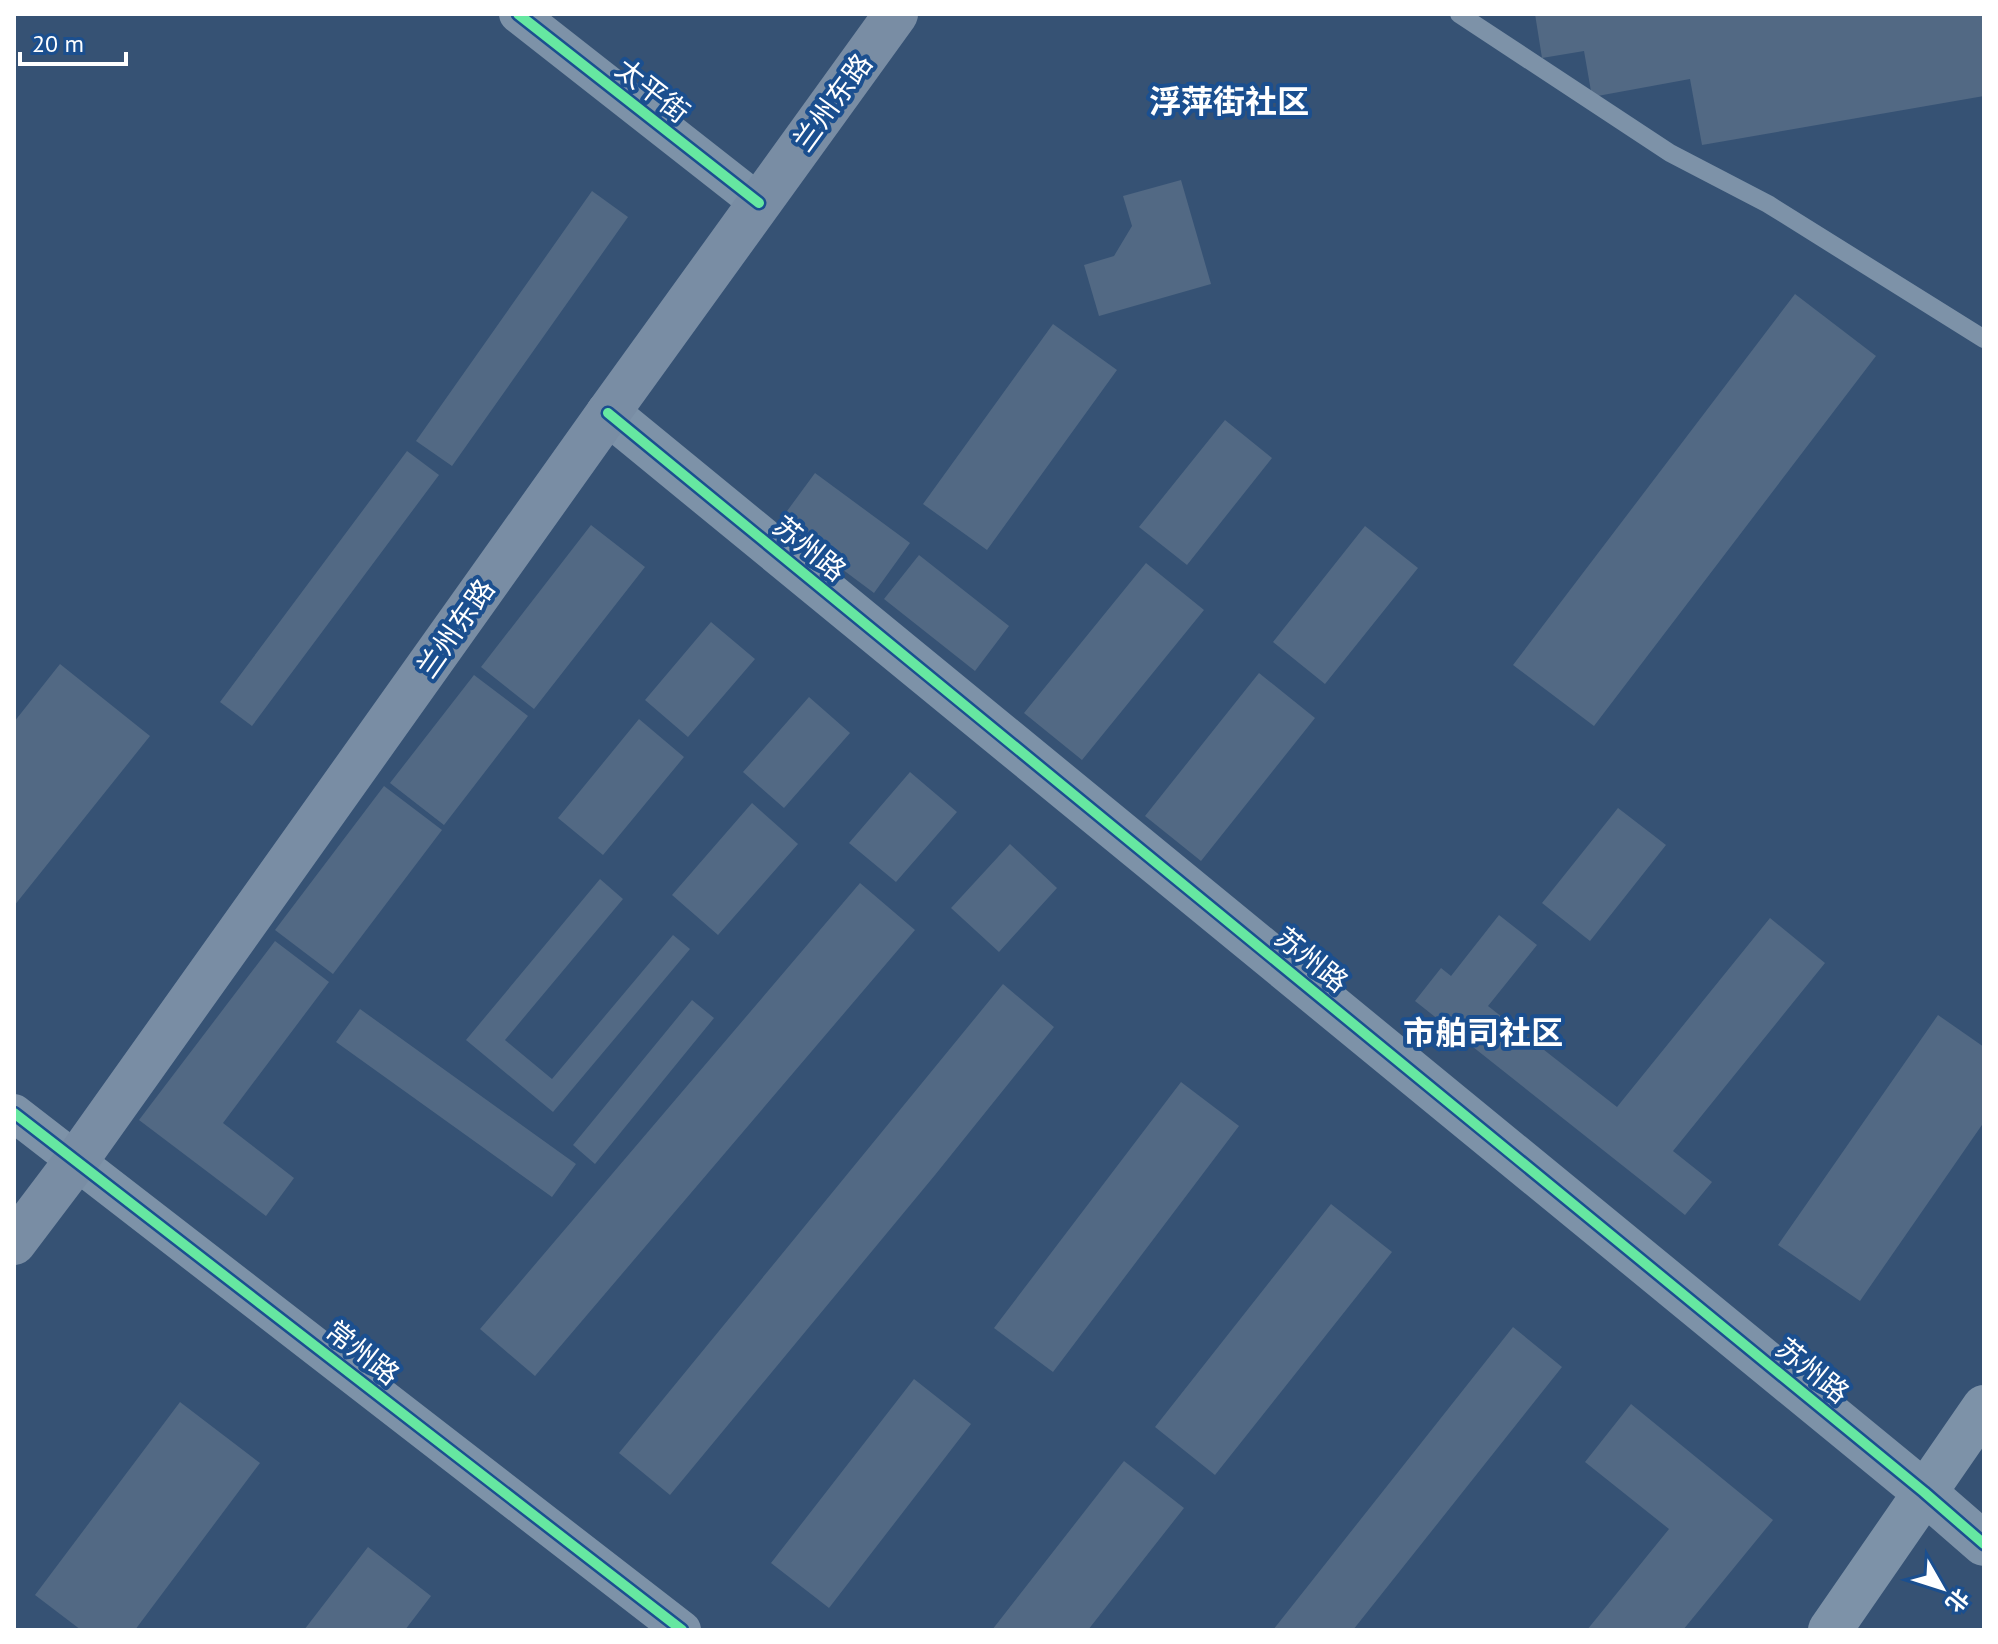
<svg xmlns="http://www.w3.org/2000/svg" width="1998" height="1644" viewBox="0 0 1998 1644" font-family="'PT Sans','Noto Sans SC',sans-serif">
	<rect width="100%" height="100%" fill="#365274"/>
	<path fill="#526984" d="M 1535,14 L 1984,14 L 1984,96 L 1702,145 L 1690,79 L 1592,97 L 1584,51 L 1542,58 Z
		M 1181,180 L 1211,284 L 1099,316 L 1084,265 L 1114,256 L 1132,226 L 1123,196 Z
		M 592,191 L 628,217 L 452,466 L 416,441 Z
		M 1795,294 L 1876,356 L 1594,726 L 1513,665 Z
		M 1053,324 L 1117,370 L 987,550 L 923,504 Z
		M 1225,420 L 1272,458 L 1187,565 L 1139,527 Z
		M 407,451 L 439,475 L 252,726 L 220,702 Z
		M 815,473 L 910,543 L 874,593 L 779,522 Z
		M 591,525 L 645,567 L 534,709 L 481,667 Z
		M 1365,526 L 1418,568 L 1325,684 L 1273,642 Z
		M 919,555 L 1009,626 L 975,671 L 884,599 Z
		M 1146,563 L 1204,610 L 1082,760 L 1024,713 Z
		M 711,622 L 755,659 L 688,737 L 645,700 Z
		M 60,664 L 150,736 L 14,906 L 14,722 Z
		M 1259,673 L 1315,718 L 1201,861 L 1145,816 Z
		M 474,675 L 528,716 L 444,825 L 390,783 Z
		M 809,697 L 850,733 L 784,808 L 743,772 Z
		M 639,719 L 684,757 L 603,855 L 558,818 Z
		M 910,772 L 957,812 L 896,882 L 849,843 Z
		M 384,786 L 442,830 L 333,974 L 275,930 Z
		M 752,803 L 798,844 L 718,935 L 672,895 Z
		M 1618,808 L 1666,845 L 1590,941 L 1542,903 Z
		M 1010,844 L 1057,888 L 999,952 L 951,908 Z
		M 600,879 L 623,899 L 505,1040 L 552,1079 L 673,935 L 690,949 L 553,1112 L 466,1040 Z
		M 860,883 L 915,930 L 535,1376 L 480,1329 Z
		M 1499,915 L 1537,945 L 1488,1006 L 1617,1107 L 1770,918 L 1825,963 L 1673,1151 L 1712,1182 L 1685,1215 L 1415,1001 L 1441,968 L 1451,976 Z
		M 275,941 L 329,982 L 223,1123 L 294,1178 L 266,1216 L 139,1120 Z
		M 1003,984 L 1054,1027 L 935,1175 L 670,1495 L 619,1453 Z
		M 692,1000 L 714,1018 L 595,1164 L 573,1145 Z
		M 360,1009 L 576,1164 L 552,1197 L 336,1042 Z
		M 1938,1015 L 1984,1047 L 1984,1122 L 1860,1301 L 1778,1245 Z
		M 1181,1082 L 1239,1126 L 1053,1372 L 994,1328 Z
		M 1331,1204 L 1392,1252 L 1215,1475 L 1155,1427 Z
		M 1513,1327 L 1562,1367 L 1353,1630 L 1273,1630 Z
		M 914,1379 L 971,1424 L 829,1608 L 771,1563 Z
		M 180,1402 L 260,1463 L 135,1630 L 81,1630 L 35,1595 Z
		M 1631,1404 L 1773,1520 L 1683,1630 L 1587,1630 L 1669,1529 L 1585,1462 Z
		M 1124,1461 L 1184,1508 L 1088,1630 L 992,1630 Z
		M 368,1547 L 431,1596 L 405,1630 L 304,1630 Z"/>
	<g fill="none" stroke-linecap="round" stroke-linejoin="round">
		<path stroke="#7d92a8" stroke-width="18" d="M 1459,14 L 1670,153 L 1768,204 L 1984,339"/>
		<path stroke="#7d92a8" stroke-width="38" d="M 518,14 L 759,203
			M 14,1113 L 682,1630"/>
		<path stroke="#7d92a8" stroke-width="44" d="M 608,413 L 1924,1492 L 1984,1544
			M 1830,1630 L 1984,1407"/>
		<path stroke="#798da4" stroke-width="44" d="M 14,1243 L 76,1161 L 608,413 L 896,14"/>
		<defs>
			<path id="cycleway" d="M 518,14 L 759,203
				M 608,413 L 1924,1492 L 1984,1544
				M 14,1113 L 682,1630"/>
		</defs>
		<use href="#cycleway" stroke="#1b4f8f" stroke-width="15"/>
		<use href="#cycleway" stroke="#66e7a1" stroke-width="10"/>
	</g>
	<g text-anchor="middle" dominant-baseline="central" stroke-width="8" stroke-linejoin="round" paint-order="stroke">
		<g font-size="28" fill="#fff" stroke="#1b4f8f">
			<text transform="translate(653 90) rotate(38)">太平街</text>
			<text transform="translate(832 102) rotate(-54)">兰州东路</text>
			<text transform="translate(810 548) rotate(39)">苏州路</text>
			<text transform="translate(455 628) rotate(-55)">兰州东路</text>
			<text transform="translate(1312 959) rotate(39)">苏州路</text>
			<text transform="translate(363 1352) rotate(38)">常州路</text>
			<text transform="translate(1813 1370) rotate(39)">苏州路</text>
		</g>
		<g font-size="32" font-weight="bold" fill="#fff" stroke="#1b4f8f">
			<text x="1229" y="101">浮萍街社区</text>
			<text x="1483" y="1032">市舶司社区</text>
		</g>
	</g>
	<rect width="1998" height="1644" fill="none" stroke="#ffffff" stroke-width="32"/>
	<g transform="translate(1942 1588) rotate(129)" stroke="#1b4f8f" stroke-width="6" paint-order="stroke">
	<path d="M0-6L14 30L0 20L-14 30Z" fill="#ffffff"/>
	<text y="-12" font-size="22" font-weight="bold" text-anchor="middle" fill="#ffffff">北</text>
	</g>
	<path d="M20 52v12h106v-12" fill="none" stroke="#ffffff" stroke-width="4"/>
	<text x="32" y="52" font-size="24" fill="#ffffff" stroke="#1b4f8f" stroke-width="6" paint-order="stroke">20 m</text>
</svg>
